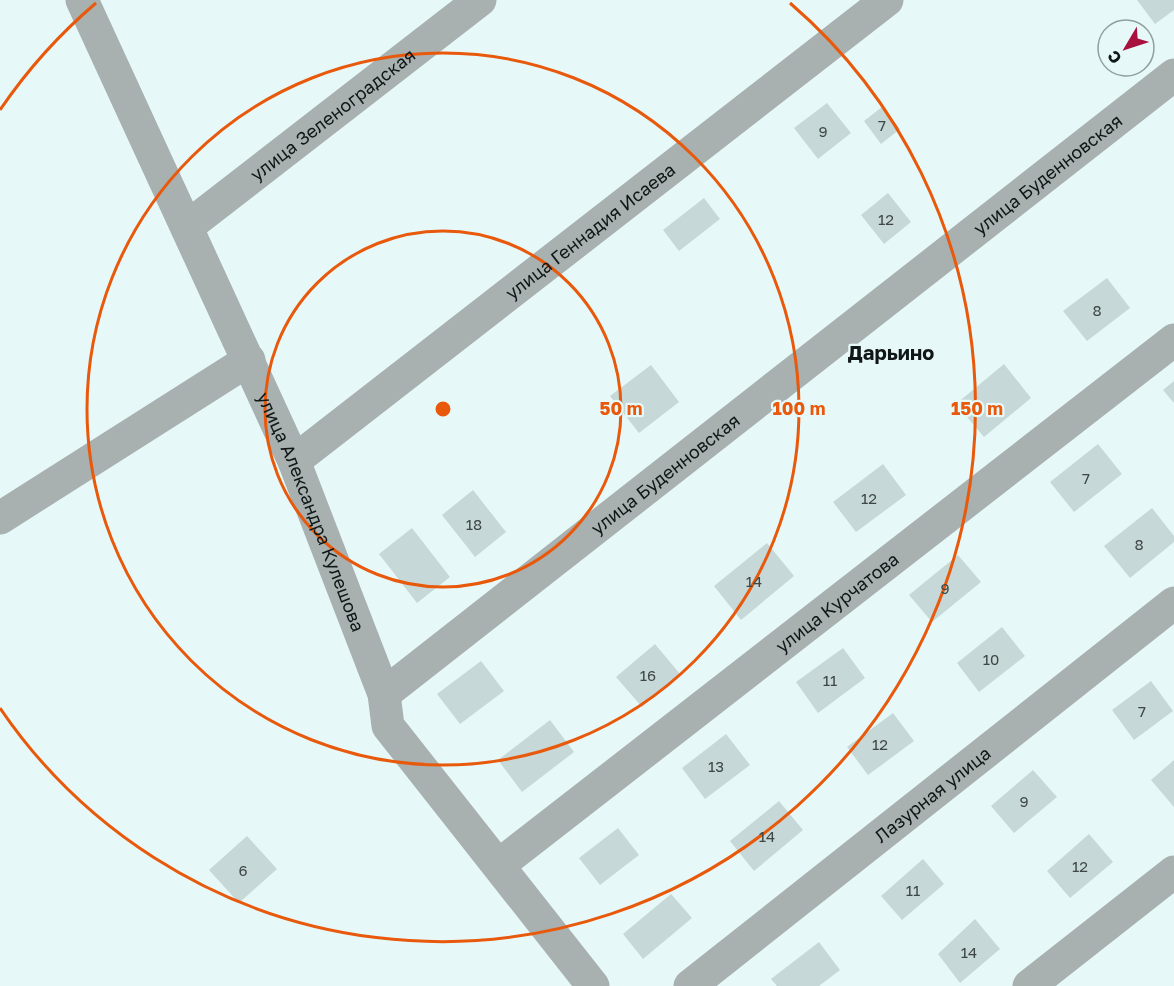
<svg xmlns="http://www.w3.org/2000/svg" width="1174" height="986" viewBox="0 0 1174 986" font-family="'Golos Text',sans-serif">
	<rect width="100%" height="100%" fill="#e6f9f8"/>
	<path fill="#c6d8d7" d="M 1137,0 L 1174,0 L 1174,10 L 1155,24 Z
		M 827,103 L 851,133 L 818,159 L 794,128 Z
		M 882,107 L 900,129 L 881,144 L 864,121 Z
		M 888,193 L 911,222 L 884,244 L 861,215 Z
		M 704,198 L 720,219 L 679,251 L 663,230 Z
		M 1107,278 L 1130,308 L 1087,341 L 1063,311 Z
		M 1004,364 L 1031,398 L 984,437 L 956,404 Z
		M 651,365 L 679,402 L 639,433 L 610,396 Z
		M 1174,381 L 1174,403 L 1163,390 Z
		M 1098,444 L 1122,474 L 1074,512 L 1050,482 Z
		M 883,464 L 906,495 L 856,532 L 833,502 Z
		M 473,490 L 506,532 L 475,557 L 442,515 Z
		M 1152,508 L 1174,536 L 1174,542 L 1130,578 L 1104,546 Z
		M 412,528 L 450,577 L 417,603 L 379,554 Z
		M 767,543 L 794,576 L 741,620 L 714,586 Z
		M 958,555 L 981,582 L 932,622 L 909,595 Z
		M 1002,627 L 1025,656 L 979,692 L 957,663 Z
		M 655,644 L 680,674 L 642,707 L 616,677 Z
		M 843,648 L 865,678 L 818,713 L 796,682 Z
		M 481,661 L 504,691 L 460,724 L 437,694 Z
		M 1151,681 L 1173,711 L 1134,740 L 1112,710 Z
		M 893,713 L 914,741 L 868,775 L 847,747 Z
		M 550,720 L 574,752 L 522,792 L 498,760 Z
		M 726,734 L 750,765 L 705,799 L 682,768 Z
		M 1174,760 L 1174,807 L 1151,780 Z
		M 1033,770 L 1057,797 L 1014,833 L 991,806 Z
		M 779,801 L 803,830 L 754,871 L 730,841 Z
		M 618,828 L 639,855 L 600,885 L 579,858 Z
		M 1089,834 L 1113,862 L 1070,898 L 1047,871 Z
		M 247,836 L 277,869 L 239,903 L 209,870 Z
		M 923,859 L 944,884 L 902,920 L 881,896 Z
		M 671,894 L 692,918 L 643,959 L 623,934 Z
		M 975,919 L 1000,949 L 960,983 L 938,954 Z
		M 819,942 L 840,970 L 819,986 L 777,986 L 771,979 Z"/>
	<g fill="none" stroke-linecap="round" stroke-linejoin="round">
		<g stroke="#a8b0b0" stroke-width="33">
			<path id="s1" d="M 82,0 L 294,461 L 384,694 L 388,726 L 593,986"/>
			<path id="s2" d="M 187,227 L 480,0"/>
			<path id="s3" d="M 294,461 L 887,0"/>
			<path d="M 0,518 L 249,360"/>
			<path id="s4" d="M 384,694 L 1174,75"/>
			<path id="s5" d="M 499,865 L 1174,340"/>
			<path id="s6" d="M 690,986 L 1174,603"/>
			<path d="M 1029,986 L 1174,872"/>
		</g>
	</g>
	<g fill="none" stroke="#e8590c" stroke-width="3">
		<circle cx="443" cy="409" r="178"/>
		<circle cx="443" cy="409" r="356"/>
		<path d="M0 110A534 534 0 0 1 96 3M790 3A534 534 0 1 1 0 708"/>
	</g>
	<g text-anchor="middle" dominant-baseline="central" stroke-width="4.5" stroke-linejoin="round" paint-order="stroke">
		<g font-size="15" fill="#3e4746">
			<text x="882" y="125">7</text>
			<text x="823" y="131">9</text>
			<text x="886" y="219">12</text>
			<text x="1097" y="310">8</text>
			<text x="1086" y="478">7</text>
			<text x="869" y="498">12</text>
			<text x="474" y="524">18</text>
			<text x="1139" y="544">8</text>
			<text x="754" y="581">14</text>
			<text x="945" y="588">9</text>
			<text x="991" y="659">10</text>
			<text x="648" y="675">16</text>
			<text x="830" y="680">11</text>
			<text x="1142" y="711">7</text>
			<text x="880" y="744">12</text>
			<text x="716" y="766">13</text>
			<text x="1024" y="801">9</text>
			<text x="767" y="836">14</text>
			<text x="1080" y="866">12</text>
			<text x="243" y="870">6</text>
			<text x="913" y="890">11</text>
			<text x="969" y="952">14</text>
		</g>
		<g font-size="18" fill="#101716" stroke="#e6f9f8">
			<text stroke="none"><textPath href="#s2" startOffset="184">улица Зеленоградская</textPath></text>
			<text stroke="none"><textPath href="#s4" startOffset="843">улица Буденновская</textPath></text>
			<text stroke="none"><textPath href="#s3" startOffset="375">улица Геннадия Исаева</textPath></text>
			<text stroke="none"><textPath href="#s4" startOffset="357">улица Буденновская</textPath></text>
			<text stroke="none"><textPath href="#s1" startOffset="561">улица Александра Кулешова</textPath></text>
			<text stroke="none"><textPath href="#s5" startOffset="428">улица Курчатова</textPath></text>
			<text stroke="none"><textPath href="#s6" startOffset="309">Лазурная улица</textPath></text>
		</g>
		<g font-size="20" font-weight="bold" fill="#101716" stroke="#e6f9f8">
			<text x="891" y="352">Дарьино</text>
		</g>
	</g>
	<circle cx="443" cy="409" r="9" fill="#e8590c" stroke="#e6f9f8" stroke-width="3"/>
	<g font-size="18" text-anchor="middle" font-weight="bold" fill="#e8590c" stroke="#e6f9f8" stroke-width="4.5" stroke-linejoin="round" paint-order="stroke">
		<text x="621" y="415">50 m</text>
		<text x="799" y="415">100 m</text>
		<text x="977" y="415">150 m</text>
	</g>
	<g transform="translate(1126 48) rotate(231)"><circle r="28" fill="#e6f9f8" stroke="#909f9e" stroke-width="1.5"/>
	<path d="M0-4.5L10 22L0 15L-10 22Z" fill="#a8103e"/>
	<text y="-9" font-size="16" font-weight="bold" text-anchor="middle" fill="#101716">С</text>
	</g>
</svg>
